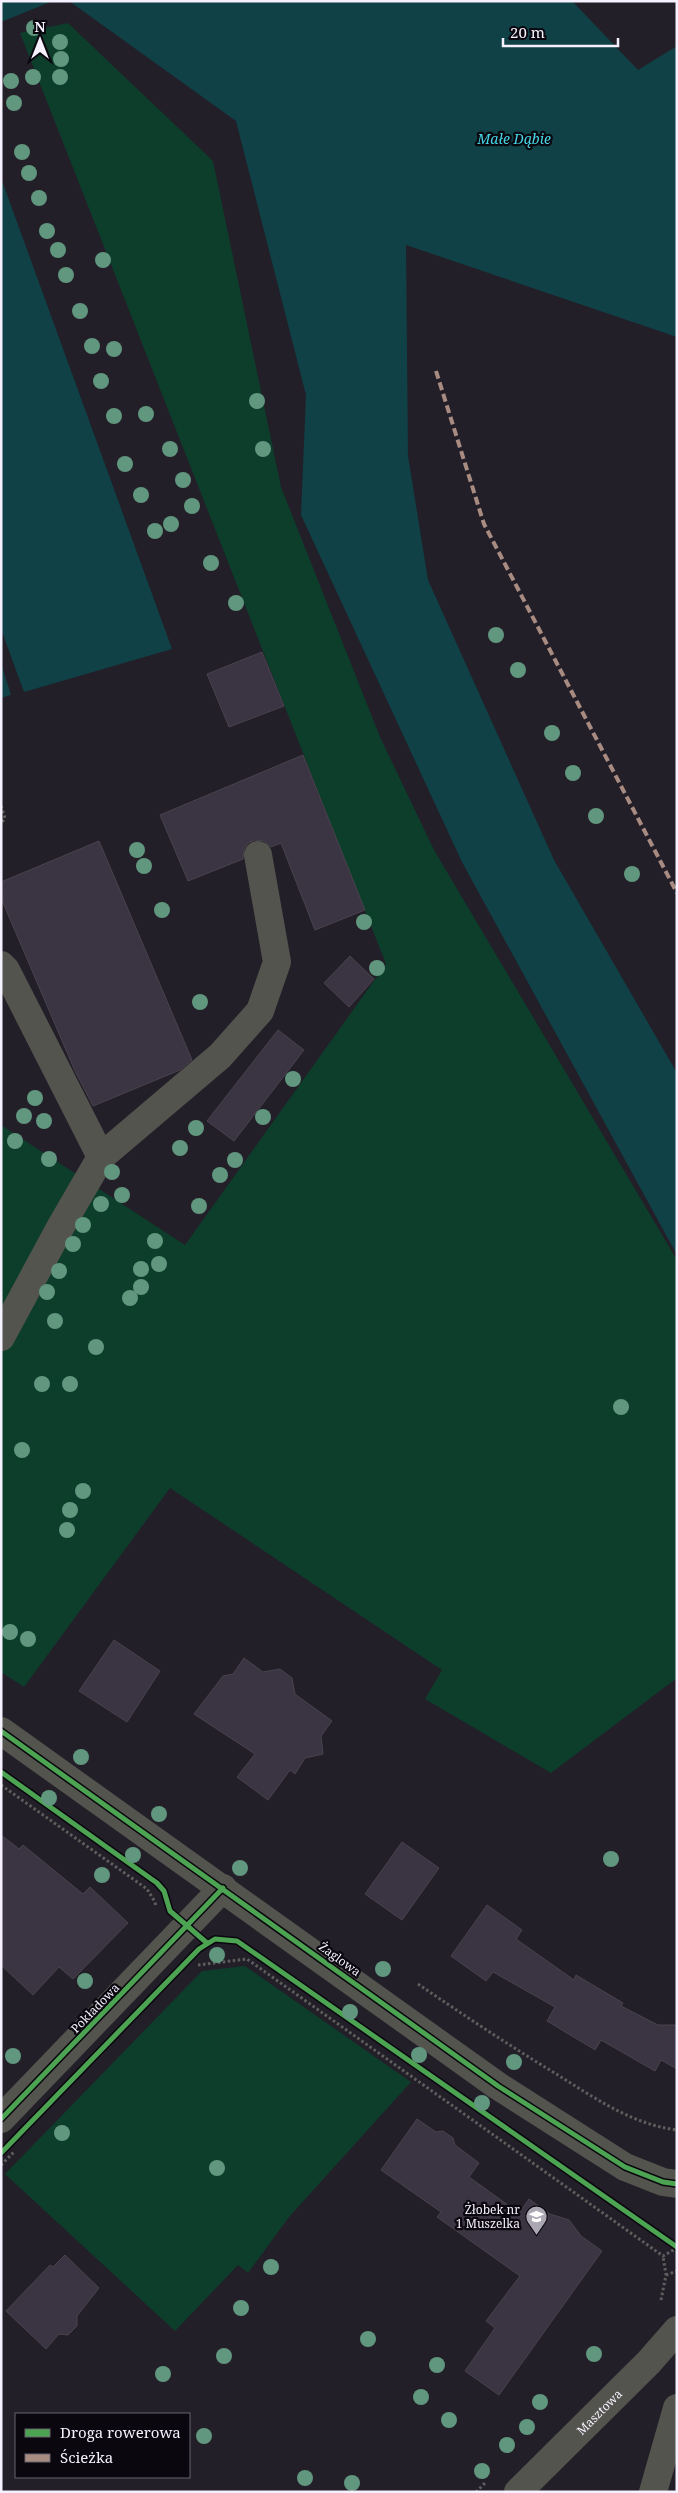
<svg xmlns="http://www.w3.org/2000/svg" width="678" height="2493" viewBox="0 0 678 2493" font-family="'Noto Serif',serif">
	<rect width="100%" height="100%" fill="#231f29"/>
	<path fill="#0d3d2b" d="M 68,23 L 213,161 L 281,487 L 380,737 L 434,850 L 677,1260 L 677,1678 L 551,1773 L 425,1699 L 442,1670 L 170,1488 L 24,1687 L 1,1672 L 1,1125 L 185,1245 L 386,964 L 20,33 Z
		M 245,1966 L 411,2082 L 289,2217 L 248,2273 L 238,2265 L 175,2331 L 5,2174 L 202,1971 Z"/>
	<path fill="#0f4146" d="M 1,1 L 53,1 L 1,22 Z
		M 69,1 L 572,1 L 638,70 L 677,46 L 677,337 L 406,245 L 408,456 L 428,580 L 554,860 L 677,1073 L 677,1255 L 462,862 L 301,515 L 306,395 L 236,121 Z
		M 1,178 L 172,649 L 24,692 L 1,629 Z
		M 1,663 L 11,695 L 1,698 Z"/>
	<path fill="#3b3443" stroke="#48444d" d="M 262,652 L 284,706 L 229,727 L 207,674 Z
		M 303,755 L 365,910 L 315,930 L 281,843 L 271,847 L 264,841 L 255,840 L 248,843 L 244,849 L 243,859 L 188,881 L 160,815 Z
		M 99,841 L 192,1060 L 180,1070 L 93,1106 L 75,1071 L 1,898 L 1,882 Z
		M 350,956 L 374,979 L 349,1007 L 324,983 Z
		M 278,1030 L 304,1050 L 234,1141 L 207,1121 Z
		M 114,1640 L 160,1671 L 127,1722 L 79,1691 Z
		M 244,1658 L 263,1672 L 280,1669 L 292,1678 L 295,1694 L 332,1721 L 321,1736 L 323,1754 L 305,1758 L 295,1774 L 290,1770 L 268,1800 L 237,1777 L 255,1754 L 194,1714 L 223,1676 L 233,1674 Z
		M 1,1835 L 19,1849 L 23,1845 L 83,1894 L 90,1887 L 128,1923 L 73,1979 L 59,1967 L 33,1995 L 1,1965 Z
		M 402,1842 L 439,1868 L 402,1920 L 365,1894 Z
		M 487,1905 L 522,1930 L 516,1939 L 574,1980 L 576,1975 L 623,2003 L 621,2006 L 658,2025 L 677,2025 L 677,2069 L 661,2060 L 655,2071 L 601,2040 L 595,2050 L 592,2048 L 547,2021 L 555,2007 L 493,1972 L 486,1981 L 451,1956 Z
		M 417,2119 L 436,2132 L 443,2131 L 453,2138 L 455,2145 L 479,2163 L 469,2177 L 519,2213 L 529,2199 L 550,2214 L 569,2220 L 581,2236 L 602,2251 L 499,2395 L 465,2371 L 495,2328 L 486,2321 L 520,2276 L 437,2217 L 441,2212 L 381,2170 Z
		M 65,2255 L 99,2288 L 77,2316 L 77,2326 L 68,2335 L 59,2334 L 46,2349 L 6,2311 L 50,2265 L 53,2267 Z"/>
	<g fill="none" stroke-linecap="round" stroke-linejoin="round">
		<path stroke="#5e5e5c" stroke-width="3" stroke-dasharray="2.5 2.5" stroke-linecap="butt" d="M 1,806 L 5,818 L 1,824
			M 1,1785 L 147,1889 L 155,1902 L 156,1907
			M 198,1965 L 247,1959 L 663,2256 L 677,2248
			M 418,1984 C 462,2014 507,2044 553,2072 C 592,2096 630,2124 677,2130
			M 1,2165 L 15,2151
			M 666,2275 L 677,2271
			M 661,2300 L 666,2275 L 663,2256
			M 476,2492 L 485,2483"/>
		<g stroke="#54544e" stroke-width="28">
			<path d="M 1,965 L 6,970 L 101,1157 L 61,1226 L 1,1337"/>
			<path d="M 101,1157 L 220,1056 L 260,1011 L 277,962 L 258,855"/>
			<path d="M 1,1731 L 498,2086 L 625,2167 L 663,2182 L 677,2184"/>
			<path d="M 1,2119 L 223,1888"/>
			<path id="s1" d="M 518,2492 L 649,2362 L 677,2330"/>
			<path d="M 653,2492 L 677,2408"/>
		</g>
		<path stroke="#a88b81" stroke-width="4" stroke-dasharray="8 4" stroke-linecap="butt" d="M 436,371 L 484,524 L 677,893"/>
		<defs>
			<path id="cycleway" d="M 1,1731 L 498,2086 L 625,2167 L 663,2182 L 677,2184
				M 1,1772 L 157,1883 L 164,1891 L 170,1911 L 207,1943
				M 1,2119 L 223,1888
				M 1,2153 L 199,1949 L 215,1939 L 237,1941 L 677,2247"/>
		</defs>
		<use href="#cycleway" stroke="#0a070f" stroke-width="8"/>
		<use href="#cycleway" stroke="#4ca352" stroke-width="5"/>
	</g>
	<g fill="#61977f">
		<circle cx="34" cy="28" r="8"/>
		<circle cx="60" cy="42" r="8"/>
		<circle cx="61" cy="59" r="8"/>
		<circle cx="33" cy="77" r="8"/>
		<circle cx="60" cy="77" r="8"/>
		<circle cx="11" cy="81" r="8"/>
		<circle cx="14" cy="103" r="8"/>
		<circle cx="22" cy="152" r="8"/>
		<circle cx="29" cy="173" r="8"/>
		<circle cx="39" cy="198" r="8"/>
		<circle cx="47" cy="231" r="8"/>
		<circle cx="58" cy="250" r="8"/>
		<circle cx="103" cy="260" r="8"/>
		<circle cx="66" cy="275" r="8"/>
		<circle cx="80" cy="311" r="8"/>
		<circle cx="92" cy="346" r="8"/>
		<circle cx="114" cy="349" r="8"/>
		<circle cx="101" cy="381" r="8"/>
		<circle cx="257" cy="401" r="8"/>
		<circle cx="146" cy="414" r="8"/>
		<circle cx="114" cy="416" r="8"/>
		<circle cx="170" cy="449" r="8"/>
		<circle cx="263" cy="449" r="8"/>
		<circle cx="125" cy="464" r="8"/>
		<circle cx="183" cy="480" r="8"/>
		<circle cx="141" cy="495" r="8"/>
		<circle cx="192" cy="506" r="8"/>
		<circle cx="171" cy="524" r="8"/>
		<circle cx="155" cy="531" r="8"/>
		<circle cx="211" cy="563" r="8"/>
		<circle cx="236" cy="603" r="8"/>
		<circle cx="496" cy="635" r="8"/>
		<circle cx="518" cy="670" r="8"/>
		<circle cx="552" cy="733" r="8"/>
		<circle cx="573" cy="773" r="8"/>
		<circle cx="596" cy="816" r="8"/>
		<circle cx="137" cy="850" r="8"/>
		<circle cx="144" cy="866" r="8"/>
		<circle cx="632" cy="874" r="8"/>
		<circle cx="162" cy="910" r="8"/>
		<circle cx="364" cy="922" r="8"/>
		<circle cx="377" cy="968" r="8"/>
		<circle cx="200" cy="1002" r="8"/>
		<circle cx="293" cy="1079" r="8"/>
		<circle cx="35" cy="1098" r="8"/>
		<circle cx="24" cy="1116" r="8"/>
		<circle cx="263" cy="1117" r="8"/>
		<circle cx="44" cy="1121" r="8"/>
		<circle cx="196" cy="1128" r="8"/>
		<circle cx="15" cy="1141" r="8"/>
		<circle cx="180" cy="1148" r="8"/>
		<circle cx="49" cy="1159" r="8"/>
		<circle cx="235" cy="1160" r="8"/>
		<circle cx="112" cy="1172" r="8"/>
		<circle cx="220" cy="1175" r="8"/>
		<circle cx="122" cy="1195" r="8"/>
		<circle cx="101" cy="1204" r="8"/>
		<circle cx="199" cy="1206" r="8"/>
		<circle cx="83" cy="1225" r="8"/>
		<circle cx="155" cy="1241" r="8"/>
		<circle cx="73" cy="1244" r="8"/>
		<circle cx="159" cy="1264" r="8"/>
		<circle cx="141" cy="1269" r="8"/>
		<circle cx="59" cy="1271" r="8"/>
		<circle cx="141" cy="1287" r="8"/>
		<circle cx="47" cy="1292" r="8"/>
		<circle cx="130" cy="1298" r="8"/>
		<circle cx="55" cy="1321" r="8"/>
		<circle cx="96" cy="1347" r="8"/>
		<circle cx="42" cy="1384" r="8"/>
		<circle cx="70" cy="1384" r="8"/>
		<circle cx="621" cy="1407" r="8"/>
		<circle cx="22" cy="1450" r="8"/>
		<circle cx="83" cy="1491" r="8"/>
		<circle cx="70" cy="1510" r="8"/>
		<circle cx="67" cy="1530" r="8"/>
		<circle cx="10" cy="1632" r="8"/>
		<circle cx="28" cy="1639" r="8"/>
		<circle cx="81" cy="1757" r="8"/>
		<circle cx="49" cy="1798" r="8"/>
		<circle cx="159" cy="1814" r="8"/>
		<circle cx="133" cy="1855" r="8"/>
		<circle cx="611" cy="1859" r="8"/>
		<circle cx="240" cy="1868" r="8"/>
		<circle cx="102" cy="1875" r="8"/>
		<circle cx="217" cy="1955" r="8"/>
		<circle cx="383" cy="1969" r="8"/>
		<circle cx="85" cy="1981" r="8"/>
		<circle cx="350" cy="2012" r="8"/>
		<circle cx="419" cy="2055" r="8"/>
		<circle cx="13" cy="2056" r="8"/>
		<circle cx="514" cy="2062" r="8"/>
		<circle cx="482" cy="2103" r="8"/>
		<circle cx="62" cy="2133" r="8"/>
		<circle cx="217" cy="2168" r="8"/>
		<circle cx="271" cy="2267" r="8"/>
		<circle cx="241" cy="2308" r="8"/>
		<circle cx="368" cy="2339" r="8"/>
		<circle cx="594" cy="2354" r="8"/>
		<circle cx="224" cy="2356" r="8"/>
		<circle cx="437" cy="2365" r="8"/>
		<circle cx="163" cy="2374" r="8"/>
		<circle cx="421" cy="2397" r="8"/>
		<circle cx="540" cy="2402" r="8"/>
		<circle cx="449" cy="2420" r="8"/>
		<circle cx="527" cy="2427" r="8"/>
		<circle cx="204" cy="2436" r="8"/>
		<circle cx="507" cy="2445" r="8"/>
		<circle cx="482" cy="2471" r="8"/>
		<circle cx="305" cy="2478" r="8"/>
		<circle cx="352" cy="2483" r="8"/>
	</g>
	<defs>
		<symbol id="school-pin" viewBox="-11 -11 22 30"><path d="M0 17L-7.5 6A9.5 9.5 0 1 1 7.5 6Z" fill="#aca8b3" stroke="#0a070f"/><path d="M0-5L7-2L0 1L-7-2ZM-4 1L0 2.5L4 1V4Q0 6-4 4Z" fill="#fff"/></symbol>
	</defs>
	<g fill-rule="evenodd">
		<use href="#school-pin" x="524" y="2204" width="25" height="34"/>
	</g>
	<g text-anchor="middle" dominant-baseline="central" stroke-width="4.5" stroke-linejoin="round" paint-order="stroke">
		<g font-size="12" fill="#f6f1fe" stroke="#0a070f">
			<text transform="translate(340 1959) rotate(36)">Żaglowa</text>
			<text transform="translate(95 2008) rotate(-46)">Pokładowa</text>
			<text stroke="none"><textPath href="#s1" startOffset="114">Masztowa</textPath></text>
		</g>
		<g font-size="12" fill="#f6f1fe" stroke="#0a070f" text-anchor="end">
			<text x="520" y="2209">Żłobek nr<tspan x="520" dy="14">1 Muszelka</tspan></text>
		</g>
		<g font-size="14" font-style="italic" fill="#46d6e6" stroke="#0a070f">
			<text x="514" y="138">Małe Dąbie</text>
		</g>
	</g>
	<rect width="678" height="2493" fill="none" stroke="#f6f1fe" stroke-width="5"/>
	<rect x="15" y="2413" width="175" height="65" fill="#0a070f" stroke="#68656f"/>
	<rect x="25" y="2429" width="25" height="8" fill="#4ca352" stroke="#68656f"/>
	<text x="60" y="2438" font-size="15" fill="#f6f1fe">Droga rowerowa</text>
	<rect x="25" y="2454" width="25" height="8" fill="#a88b81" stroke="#68656f"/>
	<text x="60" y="2463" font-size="15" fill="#f6f1fe">Ścieżka</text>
	<g transform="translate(40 40)" stroke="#0a070f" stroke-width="4" paint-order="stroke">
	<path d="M0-4L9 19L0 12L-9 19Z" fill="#f6f1fe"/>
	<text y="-8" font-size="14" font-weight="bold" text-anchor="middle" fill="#f6f1fe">N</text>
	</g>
	<path d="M503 38v8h115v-8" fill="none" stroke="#f6f1fe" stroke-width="2.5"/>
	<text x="510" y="38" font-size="15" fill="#f6f1fe" stroke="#0a070f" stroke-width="4" paint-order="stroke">20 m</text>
</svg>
